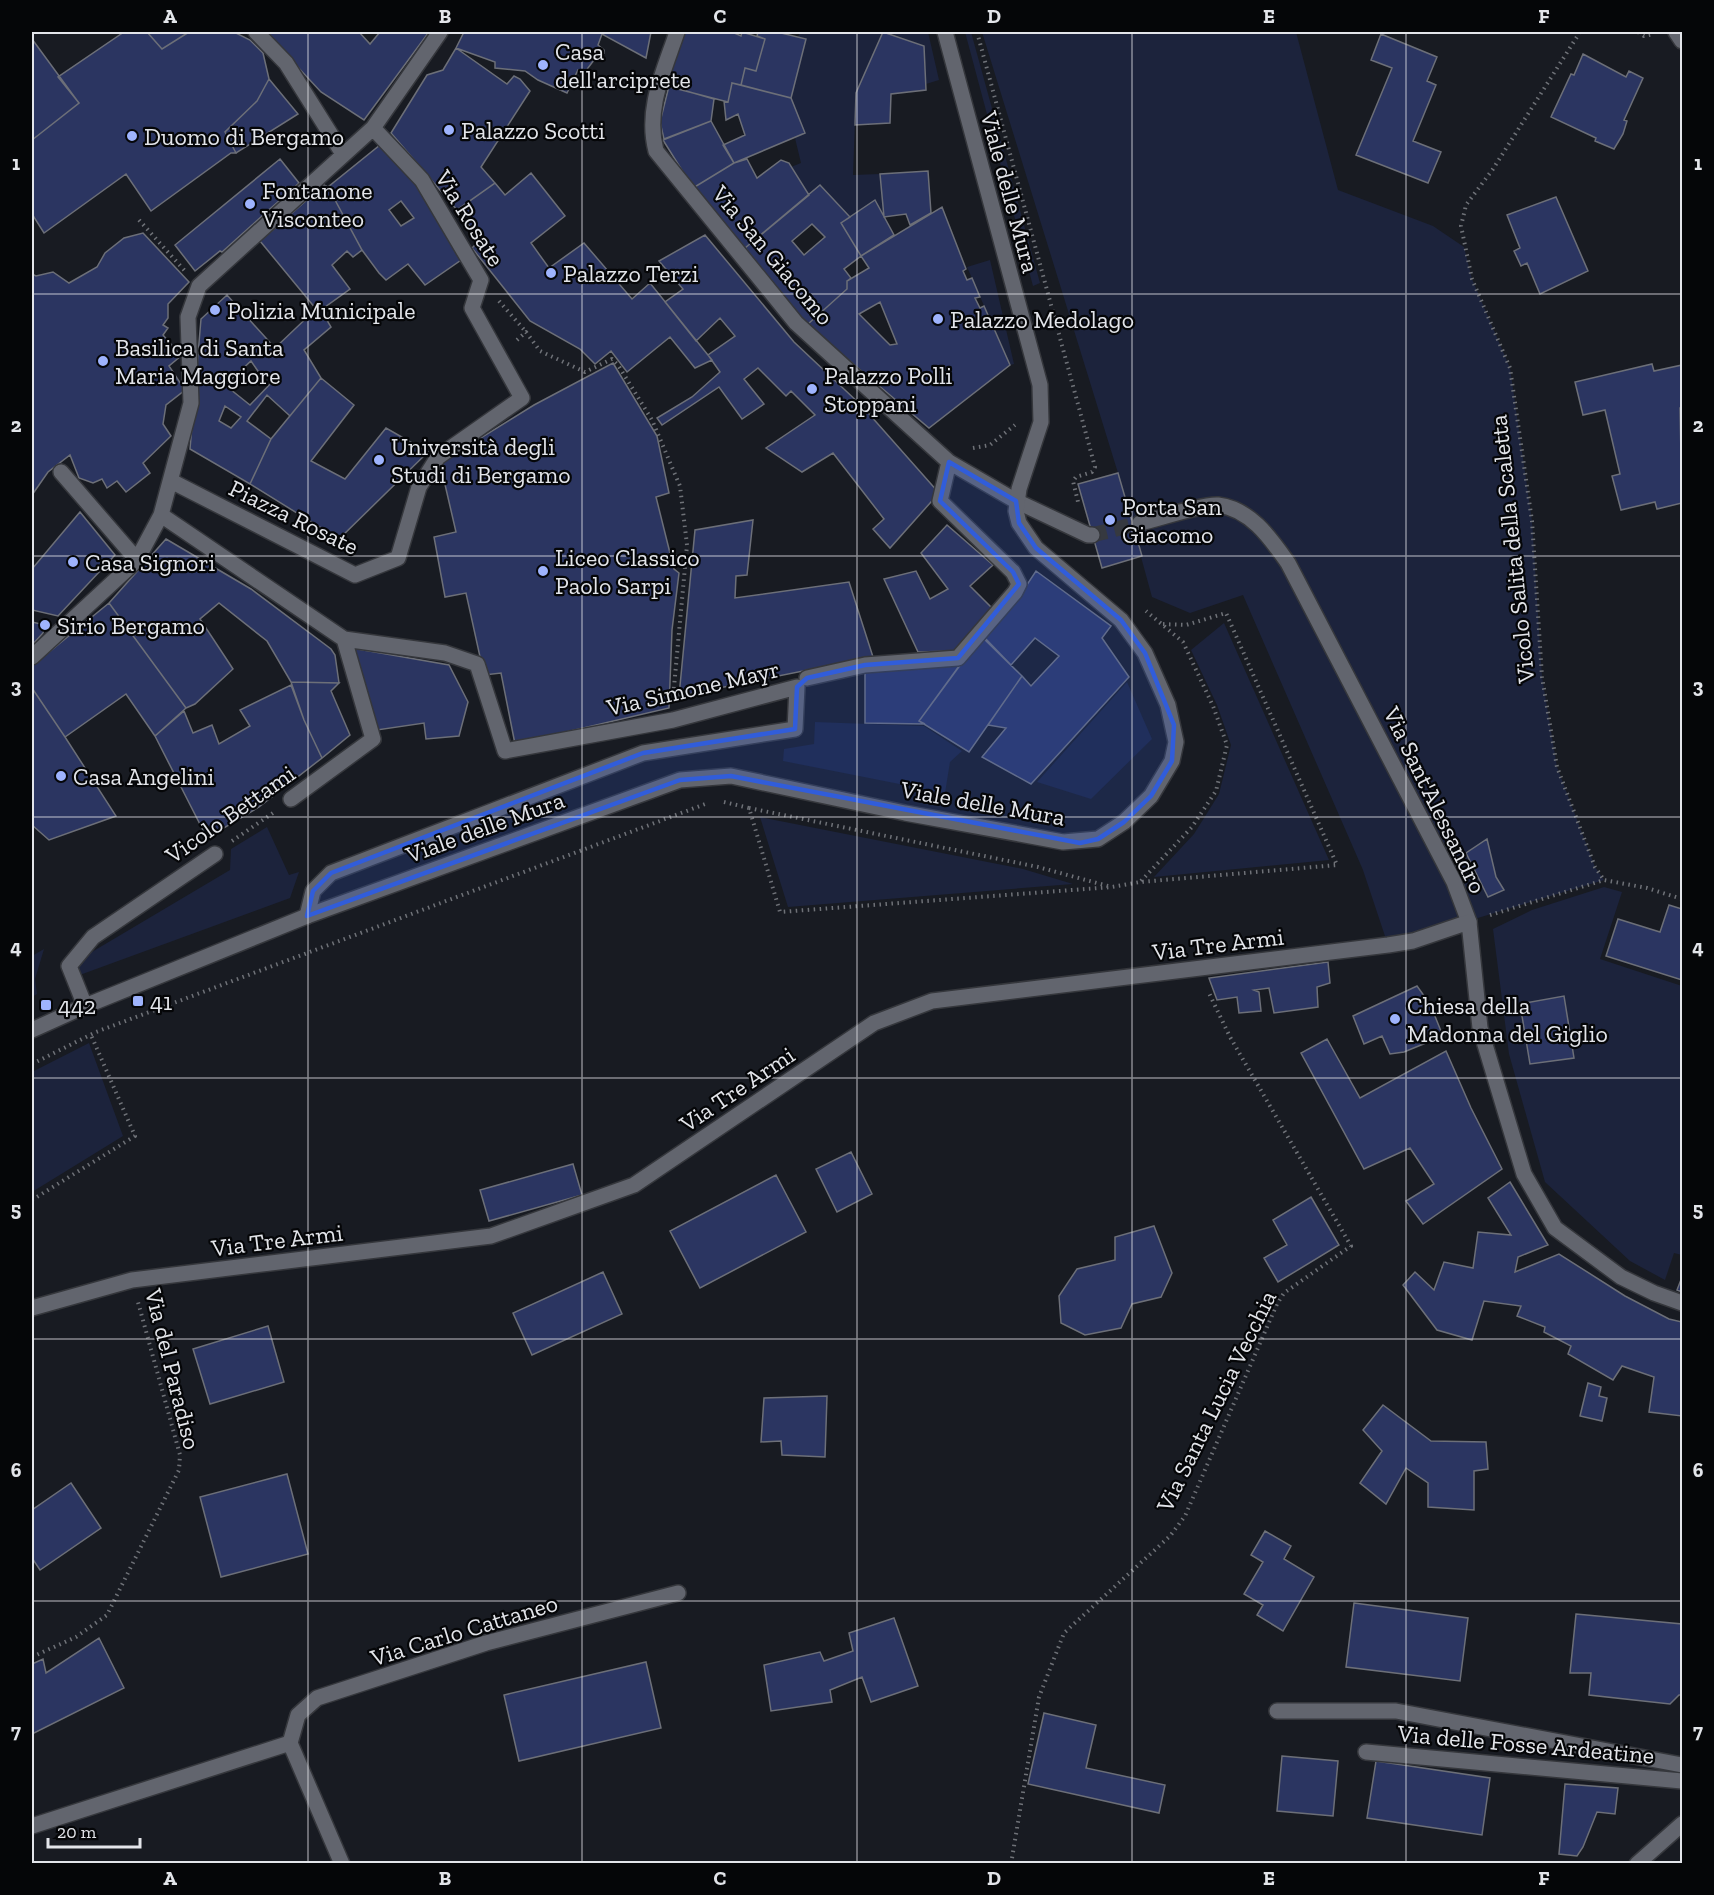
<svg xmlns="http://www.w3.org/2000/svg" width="1714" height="1895" viewBox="0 0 1714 1895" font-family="'Zilla Slab',serif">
	<rect width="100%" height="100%" fill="#181b22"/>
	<path fill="#1c233c" d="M 800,32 L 883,32 L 856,93 L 853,175 L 880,174 L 884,217 L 850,217 L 821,185 L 809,195 L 791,167 L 801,163 L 795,138 L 805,133 L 790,99 L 806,40 L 798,37 Z
		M 887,32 L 928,32 L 939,80 L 926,84 L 924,46 Z
		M 965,32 L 971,32 L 1040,283 L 1033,286 Z
		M 982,32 L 1296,32 L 1338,190 L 1433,226 L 1464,247 L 1472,279 L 1510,368 L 1532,521 L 1542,677 L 1557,767 L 1595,867 L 1604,880 L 1388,945 L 1363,870 L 1243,595 L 1190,613 L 1152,597 L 1118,473 Z
		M 990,260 L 1014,364 L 1010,365 L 967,267 Z
		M 1224,623 L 1329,860 L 1154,877 L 1194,834 L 1219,794 L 1231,745 L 1217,705 L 1191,650 Z
		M 1127,682 L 1152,739 L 1091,799 L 1037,782 Z
		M 815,722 L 924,726 L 962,751 L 950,762 L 945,793 L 783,761 L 784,749 L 814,744 Z
		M 760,817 L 1023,869 L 1073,884 L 788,907 Z
		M 267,827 L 289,875 L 299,872 L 290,898 L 77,976 L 75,962 L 230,870 L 231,849 Z
		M 1604,887 L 1622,892 L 1600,959 L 1682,986 L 1682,1255 L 1674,1253 L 1665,1280 L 1630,1261 L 1545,1182 L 1509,1054 L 1493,929 L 1532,910 Z
		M 44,949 L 35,979 L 37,994 L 32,997 L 32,956 Z
		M 89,1043 L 123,1136 L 32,1192 L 32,1072 Z"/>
	<path fill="#2b3561" stroke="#6c6f78" stroke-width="1.5" fill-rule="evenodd" d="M 124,32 L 147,32 L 162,49 L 189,32 L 234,32 L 250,40 L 263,53 L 269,79 L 257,101 L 225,132 L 236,153 L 231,153 L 151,211 L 126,174 L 44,233 L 32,214 L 32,140 L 79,103 L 58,77 Z
		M 147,32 L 189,32 L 162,49 Z
		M 265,32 L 359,32 L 370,44 L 380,32 L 429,32 L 364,120 L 321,92 Z
		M 464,32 L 651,32 L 646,58 L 602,34 L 598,45 L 604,50 L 604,53 L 596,50 L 589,58 L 594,60 L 585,72 L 578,70 L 567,93 L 538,80 L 525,71 L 495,68 L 495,62 L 456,48 Z
		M 683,32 L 732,32 L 741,36 L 742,32 L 765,39 L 756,71 L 745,68 L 741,85 L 732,83 L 728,102 L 666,86 Z
		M 758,32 L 777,32 L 806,39 L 791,98 L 741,85 L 745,68 L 756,71 L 765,39 L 757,36 Z
		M 883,32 L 924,46 L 926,90 L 891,94 L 890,123 L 855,125 L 856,93 Z
		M 1381,34 L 1437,57 L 1427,81 L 1436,85 L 1413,141 L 1441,152 L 1428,183 L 1356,155 L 1392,68 L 1371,60 Z
		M 32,39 L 79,103 L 32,140 Z
		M 456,48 L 507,84 L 514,76 L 520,79 L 530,91 L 481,167 L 495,183 L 457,210 L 391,133 L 427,75 L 443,70 Z
		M 1583,54 L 1626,77 L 1629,71 L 1643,78 L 1624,120 L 1627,121 L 1623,134 L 1614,149 L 1595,141 L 1596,138 L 1551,117 L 1571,74 L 1574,75 Z
		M 269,79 L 298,114 L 236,153 L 225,132 L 257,101 Z
		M 732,83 L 791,98 L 805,133 L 734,163 L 723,145 L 745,135 L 738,114 L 726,120 L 724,101 L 728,102 Z
		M 669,86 L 714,99 L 711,121 L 664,139 L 660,122 Z
		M 711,121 L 734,163 L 693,188 L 663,140 Z
		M 380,145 L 420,182 L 417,187 L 464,258 L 425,285 L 408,264 L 386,280 L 379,273 L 362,250 L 328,187 ZM 401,201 L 414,218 L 401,226 L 389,210 Z
		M 280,159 L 299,183 L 222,252 L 220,251 L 195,271 L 175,245 Z
		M 747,159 L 757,178 L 781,160 L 789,163 L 809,195 L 745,248 L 693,188 L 734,163 Z
		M 928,171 L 931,213 L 910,225 L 906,214 L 884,217 L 880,174 Z
		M 531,173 L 565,216 L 531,243 L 549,268 L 584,243 L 632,299 L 650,283 L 712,360 L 695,368 L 670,337 L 627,372 L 611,351 L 595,364 L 580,349 L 530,321 L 472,248 L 480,240 L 457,210 L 495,183 L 505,195 Z
		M 324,185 L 328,187 L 362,250 L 353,257 L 347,251 L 332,265 L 350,289 L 321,310 L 331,327 L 304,350 L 321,378 L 290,416 L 267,395 L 247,421 L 271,439 L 250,484 L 190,449 L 201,319 L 227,295 L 275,348 L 316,309 L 260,241 ZM 251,361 L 262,377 L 268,373 L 273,381 L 250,405 L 225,385 ZM 225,406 L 241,417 L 231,428 L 219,421 Z
		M 820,185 L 850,217 L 841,223 L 861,256 L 844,269 L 851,278 L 847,281 L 847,289 L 807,325 L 745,248 ZM 812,224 L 825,237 L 804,255 L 792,241 Z
		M 1556,197 L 1588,271 L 1540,294 L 1527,263 L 1521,266 L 1514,251 L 1520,248 L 1507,215 Z
		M 875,200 L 894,235 L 861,256 L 841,223 Z
		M 942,207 L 966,269 L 963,271 L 967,280 L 972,278 L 980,297 L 975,298 L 980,308 L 984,306 L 1010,365 L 929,428 L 807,325 L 847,289 L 847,281 L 869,268 L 861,256 ZM 880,302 L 897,344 L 890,345 L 859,314 Z
		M 143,233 L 189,282 L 168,304 L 168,318 L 163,325 L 168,328 L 163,335 L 181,356 L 169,366 L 185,390 L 166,405 L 163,424 L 171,436 L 143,463 L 150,473 L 126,492 L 117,481 L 107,488 L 102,479 L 93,483 L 79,478 L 70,455 L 48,472 L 32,495 L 32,274 L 36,276 L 53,272 L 69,283 L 97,267 L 105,253 L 124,238 Z
		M 705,235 L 794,342 L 862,406 L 939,493 L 890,548 L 873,529 L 884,519 L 833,453 L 802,472 L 766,448 L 815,415 L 791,391 L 786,396 L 758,368 L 744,379 L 764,404 L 742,419 L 719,387 L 662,425 L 657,418 L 692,397 L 720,372 L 708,355 L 735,336 L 720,318 L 696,341 L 665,302 L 683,289 L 659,261 Z
		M 613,363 L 657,436 L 669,493 L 656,497 L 674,569 L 679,573 L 672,630 L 669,708 L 515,744 L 501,673 L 484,675 L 466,593 L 445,597 L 434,537 L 456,532 L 440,463 L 534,405 Z
		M 1652,364 L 1654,371 L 1682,365 L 1682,408 L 1680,408 L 1682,503 L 1657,509 L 1655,502 L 1621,510 L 1612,476 L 1620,474 L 1605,410 L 1583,415 L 1575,382 Z
		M 321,378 L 354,405 L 311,461 L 345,479 L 386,428 L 428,452 L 339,539 L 250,484 L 271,439 Z
		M 1118,473 L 1142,556 L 1102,568 L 1078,484 Z
		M 80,512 L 115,555 L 58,616 L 32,610 L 32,569 Z
		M 753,520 L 747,575 L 736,576 L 735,598 L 849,582 L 873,657 L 679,696 L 695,530 Z
		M 947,525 L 993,565 L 970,586 L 995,611 L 956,651 L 918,652 L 884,579 L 916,571 L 930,599 L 948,589 L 921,553 Z
		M 166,539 L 251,589 L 331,649 L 335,655 L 339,683 L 291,682 L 267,641 L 219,603 L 200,619 L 233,669 L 195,704 L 186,708 L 109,603 Z
		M 1036,571 L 1111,626 L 1102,638 L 1129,677 L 1031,784 L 982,757 L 1006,728 L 988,725 L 1022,676 L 1031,686 L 1059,656 L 1035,638 L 1011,665 L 984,637 L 1013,606 Z
		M 109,603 L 186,708 L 155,736 L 126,694 L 65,737 L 32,688 L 32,666 Z
		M 32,622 L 45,625 L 43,633 L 32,645 Z
		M 981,636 L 1022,676 L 969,752 L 919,721 Z
		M 352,648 L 449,665 L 468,702 L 459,736 L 426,739 L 424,723 L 377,730 Z
		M 961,664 L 919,721 L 925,724 L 865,723 L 865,672 Z
		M 291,682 L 339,683 L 331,691 L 350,735 L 322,758 L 304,720 Z
		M 291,685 L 304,720 L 322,758 L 259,807 L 207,838 L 155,736 L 184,711 L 193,733 L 212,725 L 219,744 L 250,726 L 240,710 Z
		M 32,688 L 65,737 L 116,816 L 49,840 L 32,825 Z
		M 1487,839 L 1496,877 L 1504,890 L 1488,897 L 1466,853 Z
		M 1669,905 L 1682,909 L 1682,980 L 1606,956 L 1618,919 L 1660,932 Z
		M 1328,962 L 1330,983 L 1317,987 L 1318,1007 L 1274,1013 L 1269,988 L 1254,990 L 1259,992 L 1261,1011 L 1239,1013 L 1237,997 L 1217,1000 L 1210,981 L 1209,978 Z
		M 1417,986 L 1430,1004 L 1443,1036 L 1404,1052 L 1390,1054 L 1382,1036 L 1364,1044 L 1353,1016 Z
		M 1564,996 L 1574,1058 L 1530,1064 L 1520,1004 Z
		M 1327,1039 L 1360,1098 L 1446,1051 L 1471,1108 L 1502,1169 L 1423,1224 L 1406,1201 L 1434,1184 L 1410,1148 L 1364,1169 L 1301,1053 Z
		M 851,1152 L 872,1194 L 837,1212 L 816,1169 Z
		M 573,1164 L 582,1195 L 489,1221 L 480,1190 Z
		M 776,1175 L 806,1232 L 700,1288 L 670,1231 Z
		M 1510,1182 L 1548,1245 L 1518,1257 L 1515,1272 L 1559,1254 L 1625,1296 L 1669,1319 L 1682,1322 L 1682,1416 L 1649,1412 L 1654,1377 L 1622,1366 L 1613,1380 L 1568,1354 L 1571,1346 L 1544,1332 L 1545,1327 L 1517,1316 L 1521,1306 L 1484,1301 L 1472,1340 L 1437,1330 L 1403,1285 L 1415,1272 L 1434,1290 L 1444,1262 L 1473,1268 L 1478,1232 L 1511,1235 L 1488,1198 Z
		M 1311,1197 L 1339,1245 L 1278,1282 L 1264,1258 L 1287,1245 L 1273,1220 Z
		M 1154,1226 L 1172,1273 L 1161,1297 L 1132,1304 L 1121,1328 L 1085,1335 L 1061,1323 L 1059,1296 L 1077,1269 L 1115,1260 L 1115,1237 Z
		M 603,1272 L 622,1314 L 532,1355 L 513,1313 Z
		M 1682,1277 L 1682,1292 L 1677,1290 Z
		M 268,1326 L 284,1382 L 210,1404 L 193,1349 Z
		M 1588,1383 L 1601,1387 L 1599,1396 L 1607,1398 L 1602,1421 L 1580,1416 Z
		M 827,1396 L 825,1457 L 782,1455 L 781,1441 L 761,1442 L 764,1398 Z
		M 1383,1405 L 1431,1441 L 1486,1442 L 1488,1469 L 1474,1471 L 1474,1510 L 1428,1507 L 1428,1483 L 1406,1468 L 1386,1504 L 1360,1483 L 1382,1451 L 1363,1430 Z
		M 287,1474 L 308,1554 L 221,1577 L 200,1497 Z
		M 71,1483 L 101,1528 L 40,1570 L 32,1558 L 32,1510 Z
		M 1265,1531 L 1291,1546 L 1284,1559 L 1314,1577 L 1283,1631 L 1257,1615 L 1263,1605 L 1244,1594 L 1263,1562 L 1251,1555 Z
		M 1354,1603 L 1468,1618 L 1460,1681 L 1346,1667 Z
		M 1576,1614 L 1682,1624 L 1682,1695 L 1679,1695 L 1670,1704 L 1589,1695 L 1591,1673 L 1570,1673 Z
		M 894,1618 L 918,1686 L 871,1702 L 862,1677 L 830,1690 L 832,1702 L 771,1711 L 764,1665 L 820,1652 L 824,1661 L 853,1651 L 849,1633 Z
		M 99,1638 L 124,1688 L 32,1734 L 32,1664 L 43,1659 L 46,1673 Z
		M 646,1662 L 661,1728 L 519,1761 L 504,1695 Z
		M 1044,1713 L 1096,1725 L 1086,1768 L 1165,1785 L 1159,1813 L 1028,1784 Z
		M 1282,1756 L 1338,1761 L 1333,1816 L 1277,1811 Z
		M 1376,1761 L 1490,1778 L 1482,1835 L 1367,1818 Z
		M 1565,1784 L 1618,1788 L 1615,1814 L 1597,1812 L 1583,1847 L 1577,1856 L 1559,1854 Z"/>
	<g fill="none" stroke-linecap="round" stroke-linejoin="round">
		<path stroke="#363940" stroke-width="15" stroke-dasharray="15 8" stroke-linecap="butt" d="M 1092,535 L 1140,523"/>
		<defs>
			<path id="pedestrian" d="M 1016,501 L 1088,535 L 1092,535
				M 1140,523 C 1158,519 1202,504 1218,505 C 1251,509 1271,539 1288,563 L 1454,882 L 1469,922"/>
			<path id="minor" d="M 256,32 L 286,63 L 343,154
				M 677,32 C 664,71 645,109 656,151 L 796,323 L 949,462 L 1016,501
				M 61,472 L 137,560
				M 171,481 L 355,575 L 398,558 L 419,487 L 438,457 L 522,398 L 472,308 L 481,280 L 422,180 L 373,128
				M 161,515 L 344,639 L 445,653 L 477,664 L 505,751 L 673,720 L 797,687 L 795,729 L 643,753 L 331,873 L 313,891 L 307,916
				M 32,657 L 137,560 L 161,515 L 191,403 L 188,317 L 199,286 L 373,128 L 440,32
				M 807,678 L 865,665 L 958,658 L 1015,592 L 1019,584 L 1013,572 L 940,501 L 949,462
				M 291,799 L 373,739 L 344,639
				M 85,1006 L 69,966 L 93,937 L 215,854
				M 32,1308 L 132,1280 L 491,1236 L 634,1185 L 874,1023 L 932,1001 L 1388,945 L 1413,941 L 1469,922 L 1480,1028 L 1524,1174 L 1555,1228 L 1621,1277 L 1654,1293 L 1682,1303
				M 1277,1711 L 1396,1711 L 1682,1765
				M 1366,1752 L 1682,1781
				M 32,1826 L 290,1743
				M 342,1864 L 290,1743 L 298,1715 L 317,1698 L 486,1643 L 678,1593
				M 1637,1864 L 1682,1824"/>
			<path id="tertiary" d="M 1676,32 L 1682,41
				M 32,1030 L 85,1006 L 307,916 L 680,780 L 731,776 L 905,813 L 1063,842 L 1098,839 L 1124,822 L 1151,796 L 1172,761 L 1176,742 L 1168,705 L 1145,653 L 1121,620 L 1036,548 L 1019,523 L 1016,511 L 1019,489 L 1041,422 L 1040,385 L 945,32"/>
		</defs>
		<use href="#pedestrian" stroke="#35373c" stroke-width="18"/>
		<use href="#minor" stroke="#35373c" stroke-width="18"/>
		<use href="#tertiary" stroke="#35373c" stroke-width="18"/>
		<path stroke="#6f7278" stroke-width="4" stroke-dasharray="1.5 4.5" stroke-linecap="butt" d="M 977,32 L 1095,467 L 1092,472 L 1076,477 L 1073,481 L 1079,506
			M 1580,32 L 1493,169 L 1466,205 L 1461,226 L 1472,279 L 1510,368 L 1532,521 L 1542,677 L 1557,767 L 1595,867 L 1604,880
			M 1638,32 L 1644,36 L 1654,34
			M 139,220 L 185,271
			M 499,301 L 526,332
			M 517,340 L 526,332 L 540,351 L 585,372 L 612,359 L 618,365 L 652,420 L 680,486 L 687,545 L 673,698
			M 973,448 L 990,445 L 1015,425
			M 724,802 L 749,808 L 780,912 L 1112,887 L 1140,882 L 1337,865 L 1226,613 L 1186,625 L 1161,624
			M 749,808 L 1038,867 L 1108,886
			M 232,841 L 273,813
			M 1141,881 L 1192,827 L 1216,791 L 1227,745 L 1213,706 L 1183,642 L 1146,611
			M 1490,915 L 1604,880 L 1647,888 L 1682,899
			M 32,1064 L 96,1032 L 708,803
			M 32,1200 L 135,1136 L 91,1035
			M 32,1657 L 76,1637 L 107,1615 L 179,1470 L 180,1455 L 138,1302
			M 1011,1864 L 1039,1697 L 1064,1633 L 1170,1536 L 1185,1516 L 1277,1304 L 1284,1293 L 1351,1246 L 1230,1037 L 1208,991"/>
		<use href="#pedestrian" stroke="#62656e" stroke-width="15"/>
		<use href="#minor" stroke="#62656e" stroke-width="15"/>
		<use href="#tertiary" stroke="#62656e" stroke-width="15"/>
	</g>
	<path fill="#315dda" fill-opacity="0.2" stroke="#315dda" stroke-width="4.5" stroke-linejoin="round" d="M 949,462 L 1016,501 L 1019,523 L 1036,548 L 1121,620 L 1145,653 L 1174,725 L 1172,761 L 1151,796 L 1124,822 L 1098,839 L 1080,843 L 731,776 L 680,780 L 307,916 L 313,891 L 331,873 L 643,753 L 795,729 L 797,687 L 807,678 L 865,665 L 958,658 L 1019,584 L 1013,572 L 940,501 Z"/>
	<path fill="none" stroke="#e3e5ea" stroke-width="1.5" stroke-opacity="0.55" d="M 308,32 L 308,1864M 582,32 L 582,1864M 857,32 L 857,1864M 1132,32 L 1132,1864M 1406,32 L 1406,1864M 32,294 L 1682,294M 32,556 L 1682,556M 32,817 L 1682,817M 32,1078 L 1682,1078M 32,1339 L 1682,1339M 32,1601 L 1682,1601"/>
	<g fill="#9eb3fd" stroke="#050608" stroke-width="2">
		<circle cx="543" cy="65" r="6"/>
		<circle cx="449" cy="130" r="6"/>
		<circle cx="132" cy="136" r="6"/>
		<circle cx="250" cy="204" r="6"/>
		<circle cx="551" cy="273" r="6"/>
		<circle cx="215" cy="310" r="6"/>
		<circle cx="938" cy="319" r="6"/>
		<circle cx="103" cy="361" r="6"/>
		<circle cx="812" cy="389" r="6"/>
		<circle cx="379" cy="460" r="6"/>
		<circle cx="1110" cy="520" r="6"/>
		<circle cx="73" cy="562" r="6"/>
		<circle cx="543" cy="571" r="6"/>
		<circle cx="45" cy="625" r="6"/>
		<circle cx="61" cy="776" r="6"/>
		<rect x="132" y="995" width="12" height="12" rx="3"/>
		<rect x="40" y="999" width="12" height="12" rx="3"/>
		<circle cx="1395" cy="1019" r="6"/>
	</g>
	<g text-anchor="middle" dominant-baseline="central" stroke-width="4.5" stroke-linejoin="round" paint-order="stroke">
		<g font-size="24" fill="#e3e5ea" stroke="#050608" text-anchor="start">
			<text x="555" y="51">Casa<tspan x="555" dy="28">dell'arciprete</tspan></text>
			<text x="461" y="130">Palazzo Scotti</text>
			<text x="144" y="136">Duomo di Bergamo</text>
			<text x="262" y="190">Fontanone<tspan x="262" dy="28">Visconteo</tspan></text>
			<text x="563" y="273">Palazzo Terzi</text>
			<text x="227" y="310">Polizia Municipale</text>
			<text x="950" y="319">Palazzo Medolago</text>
			<text x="115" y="347">Basilica di Santa<tspan x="115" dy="28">Maria Maggiore</tspan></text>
			<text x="824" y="375">Palazzo Polli<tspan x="824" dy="28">Stoppani</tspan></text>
			<text x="391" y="446">Università degli<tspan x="391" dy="28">Studi di Bergamo</tspan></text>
			<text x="1122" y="506">Porta San<tspan x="1122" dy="28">Giacomo</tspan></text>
			<text x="555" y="557">Liceo Classico<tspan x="555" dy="28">Paolo Sarpi</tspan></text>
			<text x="85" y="562">Casa Signori</text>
			<text x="57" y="625">Sirio Bergamo</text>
			<text x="73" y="776">Casa Angelini</text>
			<text x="150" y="1001">41</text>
			<text x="58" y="1005">442</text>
			<text x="1407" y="1005">Chiesa della<tspan x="1407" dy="28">Madonna del Giglio</tspan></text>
		</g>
		<g font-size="24" fill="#e3e5ea" stroke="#050608">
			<text transform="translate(1010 192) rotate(75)">Viale delle Mura</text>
			<text transform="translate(470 218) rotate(58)">Via Rosate</text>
			<text transform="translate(773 255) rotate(50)">Via San Giacomo</text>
			<text transform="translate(294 517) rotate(26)">Piazza Rosate</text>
			<text transform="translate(1512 549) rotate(-96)">Vicolo Salita della Scaletta</text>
			<text transform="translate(693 688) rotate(-13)">Via Simone Mayr</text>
			<text transform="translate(1435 800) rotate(64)">Via Sant'Alessandro</text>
			<text transform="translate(983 803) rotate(10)">Viale delle Mura</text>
			<text transform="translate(230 814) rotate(-35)">Vicolo Bettami</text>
			<text transform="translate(485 827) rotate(-20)">Viale delle Mura</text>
			<text transform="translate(1218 944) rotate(-7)">Via Tre Armi</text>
			<text transform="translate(737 1089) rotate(-34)">Via Tre Armi</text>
			<text transform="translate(277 1240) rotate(-7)">Via Tre Armi</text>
			<text transform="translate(173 1369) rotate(76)">Via del Paradiso</text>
			<text transform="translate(1216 1401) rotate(-64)">Via Santa Lucia Vecchia</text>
			<text transform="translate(464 1630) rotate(-17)">Via Carlo Cattaneo</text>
			<text transform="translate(1526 1744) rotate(5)">Via delle Fosse Ardeatine</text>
		</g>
	</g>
	<rect width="1714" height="1895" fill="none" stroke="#050608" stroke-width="66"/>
	<path d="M48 1838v9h92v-9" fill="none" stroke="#e3e5ea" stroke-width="3"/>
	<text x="57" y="1838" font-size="18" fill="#e3e5ea" stroke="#050608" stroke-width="4.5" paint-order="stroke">20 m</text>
	<rect x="33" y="33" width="1648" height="1829" fill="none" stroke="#e3e5ea" stroke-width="2"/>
	<g font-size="20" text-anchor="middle" font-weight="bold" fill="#e3e5ea">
		<text x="170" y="23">A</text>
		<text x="445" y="23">B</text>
		<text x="720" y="23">C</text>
		<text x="994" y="23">D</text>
		<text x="1269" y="23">E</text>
		<text x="1544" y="23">F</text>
		<text x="16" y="170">1</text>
		<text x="1698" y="170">1</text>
		<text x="16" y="432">2</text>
		<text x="1698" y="432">2</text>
		<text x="16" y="693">3</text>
		<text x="1698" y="693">3</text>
		<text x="16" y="954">4</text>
		<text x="1698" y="954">4</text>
		<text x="16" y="1216">5</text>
		<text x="1698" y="1216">5</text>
		<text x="16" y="1477">6</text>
		<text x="1698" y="1477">6</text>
		<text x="16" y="1738">7</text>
		<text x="1698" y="1738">7</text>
		<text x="170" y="1885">A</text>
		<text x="445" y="1885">B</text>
		<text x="720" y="1885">C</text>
		<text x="994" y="1885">D</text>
		<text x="1269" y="1885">E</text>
		<text x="1544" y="1885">F</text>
	</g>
</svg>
